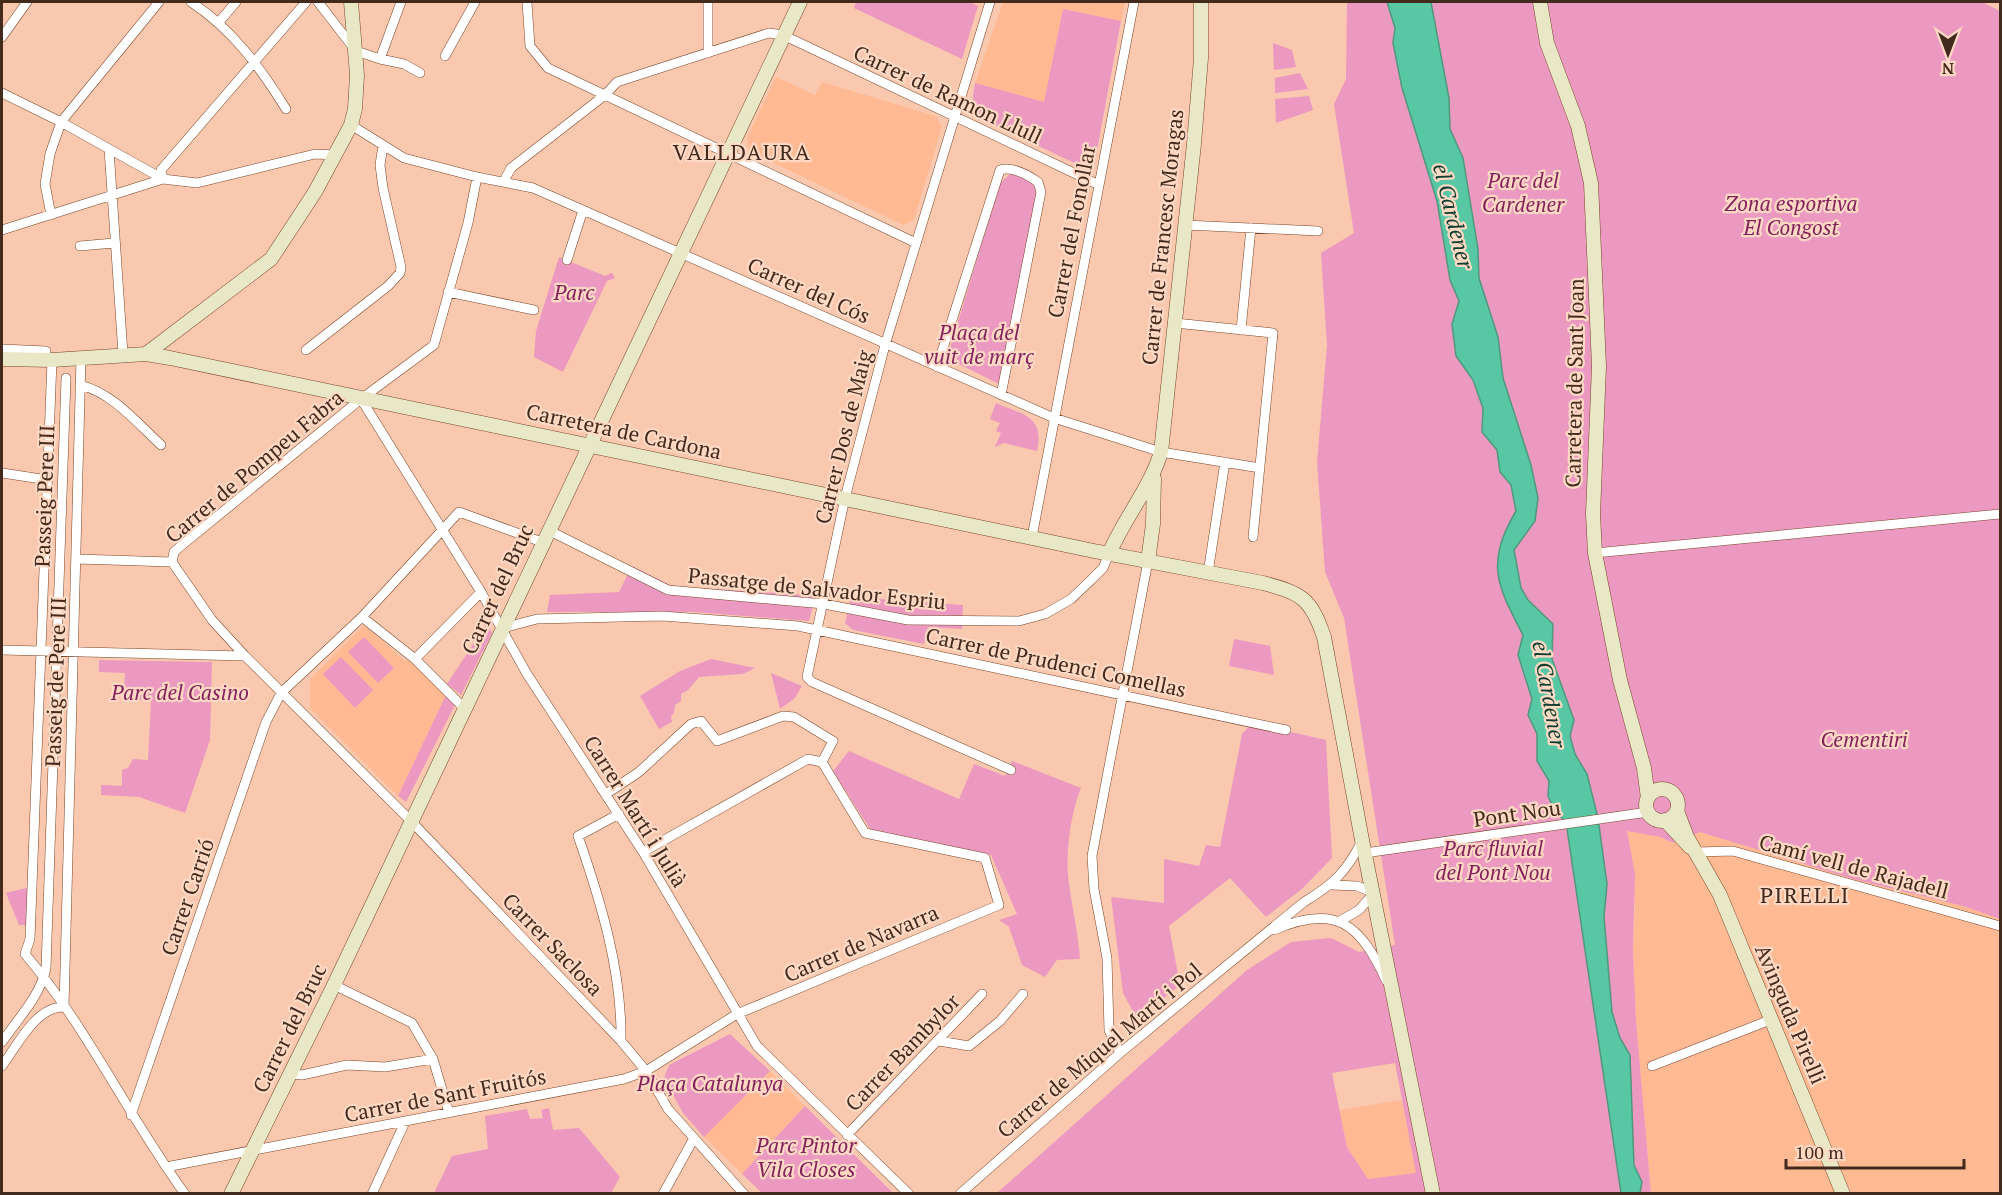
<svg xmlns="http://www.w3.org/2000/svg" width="2002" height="1195" viewBox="0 0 2002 1195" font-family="'PT Serif',serif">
	<rect width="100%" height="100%" fill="#fac8ae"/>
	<path fill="#ffba94" d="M 1003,2 L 1125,2 L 1121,21 L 1063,9 L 1044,103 L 975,83 Z
		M 776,77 L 815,95 L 822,82 L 936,116 L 942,127 L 914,220 L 903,225 L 749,151 L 747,138 Z
		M 364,625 L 404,660 L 413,662 L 446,695 L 398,796 L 310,708 L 310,679 Z
		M 1627,830 L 1660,837 L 1673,843 L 1700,832 L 1853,879 L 1963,906 L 2000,919 L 2000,1193 L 1651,1193 L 1636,1021 L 1633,951 L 1635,906 Z
		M 770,1071 L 805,1106 L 742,1174 L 704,1137 Z
		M 1402,1100 L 1417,1174 L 1368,1180 L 1347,1147 L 1339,1110 Z"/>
	<path fill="#eb99c0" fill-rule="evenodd" d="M 856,2 L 970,2 L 978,6 L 962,59 L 854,8 Z
		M 1347,2 L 1387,2 L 1395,28 L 1393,43 L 1402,89 L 1437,201 L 1450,280 L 1459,301 L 1452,324 L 1456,356 L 1473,380 L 1483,408 L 1482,432 L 1497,450 L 1500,472 L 1511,485 L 1516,511 C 1485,564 1497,585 1523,635 L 1518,655 L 1532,699 L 1528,715 L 1537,734 L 1537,761 L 1549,781 L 1548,795 L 1554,809 L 1566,822 L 1621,1193 L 996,1194 L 1247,970 L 1291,942 L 1331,938 L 1359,952 L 1395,945 L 1344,618 L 1325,572 L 1317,462 L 1327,345 L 1321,253 L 1354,233 L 1334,104 L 1346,79 ZM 1395,1063 L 1416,1173 L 1368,1179 L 1347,1147 L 1332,1073 Z
		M 1431,2 L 1982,2 L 2000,11 L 2000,919 L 1963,906 L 1853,879 L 1700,832 L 1673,843 L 1660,837 L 1627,831 L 1635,874 L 1633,951 L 1636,1021 L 1651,1193 L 1640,1193 L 1642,1182 L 1634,1165 L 1630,1055 L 1620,1038 L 1612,1012 L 1604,917 L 1607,884 L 1598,818 L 1587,774 L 1575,754 L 1570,736 L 1574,720 L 1552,659 L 1553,624 L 1528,599 L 1521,588 L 1514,550 L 1535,521 L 1531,464 L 1503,378 L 1498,337 L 1479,278 L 1478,249 L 1463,158 L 1450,129 L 1449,98 Z
		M 1063,9 L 1121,21 L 1095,161 L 1092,167 L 1087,169 L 982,119 C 971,107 972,99 975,83 L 1044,102 Z
		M 1273,43 L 1292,50 L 1296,67 L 1274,70 Z
		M 1300,73 L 1308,89 L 1275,93 L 1275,78 Z
		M 1309,96 L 1313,110 L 1276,123 L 1275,99 Z
		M 1010,174 C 1023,176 1036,180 1036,195 L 999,384 L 947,358 L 1000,183 Z
		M 559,257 L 605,276 L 612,273 L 615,278 L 607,281 L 563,372 L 534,357 L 536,331 Z
		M 996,403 C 1023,415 1045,416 1037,451 L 1004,443 L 995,447 L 1001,433 L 996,431 L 1000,423 L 990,419 Z
		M 632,566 L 670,585 L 682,587 L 807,595 L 818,587 L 809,621 L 693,612 L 547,612 L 550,595 L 619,592 Z
		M 851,597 L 963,605 L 962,629 L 928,627 L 924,644 L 853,630 L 845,623 Z
		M 487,623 L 492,633 L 461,695 L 447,684 Z
		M 364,637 L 394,668 L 378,683 L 348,652 Z
		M 1234,639 L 1270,646 L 1274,675 L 1229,666 Z
		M 341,657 L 373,690 L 355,708 L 323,674 Z
		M 711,659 L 755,668 L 743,674 L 699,677 L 688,690 L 681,694 L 681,701 L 675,705 L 674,713 L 671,716 L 672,722 L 659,729 L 640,696 L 680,671 Z
		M 99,660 L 212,662 L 210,740 L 185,813 L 139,797 L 101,795 L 101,785 L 122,786 L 122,770 L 128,768 L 133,759 L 148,760 L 151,701 L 135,699 L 132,690 L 124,689 L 125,673 L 99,672 Z
		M 771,673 L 802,686 L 795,698 L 780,709 Z
		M 446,695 L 455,705 L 406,802 L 398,796 Z
		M 1252,723 L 1326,740 L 1332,858 L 1303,888 L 1266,917 L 1230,878 L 1169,926 L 1180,985 L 1137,1019 L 1123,993 L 1111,897 L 1164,903 L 1164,859 L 1199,866 L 1206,845 L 1220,847 L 1242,734 Z
		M 849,751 L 959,799 L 974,764 L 1005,776 L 1012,761 L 1081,788 C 1071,812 1066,849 1068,875 C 1071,904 1078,930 1080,959 L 1057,960 L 1045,977 L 1022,965 L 1009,927 L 999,920 L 1017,914 L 991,855 L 870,829 L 833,771 Z
		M 30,887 L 28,925 L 19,925 L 6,893 Z
		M 730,1034 L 770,1071 L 704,1137 L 683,1113 L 664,1078 L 669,1065 Z
		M 805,1106 L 893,1193 L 762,1193 L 742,1174 Z
		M 549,1108 L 553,1130 L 579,1128 L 620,1177 L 611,1193 L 434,1193 L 452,1156 L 488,1149 L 485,1116 L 527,1109 L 530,1119 L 543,1118 L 541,1110 Z"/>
	<path fill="#57c7a4" stroke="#51987c" stroke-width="1.5" d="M 1387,2 L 1431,2 L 1449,98 L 1450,129 L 1463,158 L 1478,249 L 1479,278 L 1498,337 L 1503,378 L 1531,465 L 1538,498 L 1535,521 L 1514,550 L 1521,588 L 1528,600 L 1553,624 L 1552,659 L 1574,720 L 1570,736 L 1575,754 L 1587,774 L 1598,818 L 1607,884 L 1604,917 L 1612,1012 L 1620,1038 L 1630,1055 L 1634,1165 L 1642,1182 L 1640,1193 L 1621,1193 L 1566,822 L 1554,809 L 1548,796 L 1549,781 L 1537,761 L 1537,734 L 1528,715 L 1532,699 L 1518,655 L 1523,635 C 1497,585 1485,564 1516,511 L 1511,485 L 1500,472 L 1497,450 L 1482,432 L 1483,408 L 1473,380 L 1456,356 L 1452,324 L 1459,301 L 1450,280 L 1437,201 L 1402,88 L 1393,43 L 1395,28 Z"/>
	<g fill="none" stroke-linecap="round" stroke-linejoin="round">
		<defs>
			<path id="street" d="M 191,2 C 232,29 260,67 286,109
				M 318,2 L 356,51 L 380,59 L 401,2
				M 527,2 L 530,46 L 548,68 L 916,243
				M 708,2 L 708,53
				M 990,2 L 885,345 L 845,498 L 807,677 L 812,682 L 1011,770
				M 219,22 L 236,2
				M 2,37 L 27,2
				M 445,56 L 475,2
				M 380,59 L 404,64 L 420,73
				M 2,93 L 61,122 L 163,179 L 197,183 L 315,154 L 335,155
				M 351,125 L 404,158 L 477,177 L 533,188 L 1054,418 L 1161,452 L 1260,468
				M 109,149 L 123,354
				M 163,179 L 161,170 L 306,2
				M 504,181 L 511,168 L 605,95 L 617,82 L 769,33 L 783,35 L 1097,184
				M 51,215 L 45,184 L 50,154 L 61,122 L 159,2
				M 1185,225 L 1318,231
				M 2,230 L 163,179
				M 80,246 L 114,243
				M 567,260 L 583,210
				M 448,292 L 534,310
				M 1175,323 L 1273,333 L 1253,537
				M 1241,330 L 1251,228
				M 2,349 L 46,351
				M 306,350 L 388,286 L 400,273 L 401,267 L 383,188 L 380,165 L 383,145
				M 52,360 L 30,939 L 25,954 C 87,1027 128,1116 185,1194
				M 937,367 L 1000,170 C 1013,166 1028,175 1038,182 L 1041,192 L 1001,395
				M 80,385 C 113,393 137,423 161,445
				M 361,399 L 481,592 L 527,674 L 643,852 L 757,1046 L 909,1194
				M 2,473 L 48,480
				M 548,530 L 668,590 L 824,604 L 908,620 L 1019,621 L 1045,614 L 1071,599 L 1091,580 L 1103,568 L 1109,554
				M 1032,537 L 1134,2
				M 1595,553 L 2000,514
				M 77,559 L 172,562
				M 172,562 L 212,620 L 245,656 L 411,821 L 621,1041 L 646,1071 L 668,1109 L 744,1194
				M 172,562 L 174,552 L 182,545 L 361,399 L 434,345 L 468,223 L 477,177
				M 1208,573 L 1225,462
				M 362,617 L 415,659 L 465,709
				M 503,628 L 537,619 L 662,616 L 798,626 L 1286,730
				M 2,650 L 245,656
				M 415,659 L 481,592
				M 606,794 L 639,772 L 691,724 L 701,721 L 717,741 L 783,716 L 794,717 L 833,741 L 822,762
				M 619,814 L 578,836 C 601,902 622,971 621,1041
				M 643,852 L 808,759 L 822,762
				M 1697,852 L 1733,851 L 2000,926
				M 1365,853 L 1648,812
				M 1332,885 L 1357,886 L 1374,893 L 1359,910 L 1340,921
				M 1274,930 C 1336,903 1360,924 1386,980
				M 334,985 L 412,1023 L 433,1059 L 449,1113
				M 64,1007 L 81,358
				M 939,1041 L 969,1046 L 1000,1021 L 1023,994
				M 2,1042 C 17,1020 41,995 46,968 L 66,378
				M 1120,1053 L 1109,1030 L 1107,958 L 1094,889 L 1092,856 L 1148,561
				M 2,1066 C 17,1046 36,1006 64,1007
				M 1652,1066 L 1770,1020
				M 291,1074 L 302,1075 L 347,1065 L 385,1067 L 433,1059
				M 131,1115 L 266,722 L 281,693 L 362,617 L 459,512 L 542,542
				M 847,1135 L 982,994
				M 166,1167 L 624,1079 L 646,1071 L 737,1014 L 999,905 L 985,858 L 865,833 L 822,762
				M 372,1194 L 405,1122
				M 663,1194 L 693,1140
				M 960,1194 L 1120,1053 L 1304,902 C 1334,884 1346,872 1362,841"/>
			<path id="secondary" d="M 1540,2 L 1547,43 L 1578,126 L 1591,183 L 1599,366 L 1593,514 L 1595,553 L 1620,680 L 1644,768 L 1648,798
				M 146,354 L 271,259 L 315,192 L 351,125 L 355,109 L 357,75 L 351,2
				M 2,359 L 52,360 L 146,354 L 170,358 L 1094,551 L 1263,583 C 1301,593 1311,598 1324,637 L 1362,840 L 1433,1194
				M 1109,554 C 1124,518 1150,489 1161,452 L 1194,144 L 1201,58 L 1201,2
				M 1148,561 L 1153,524 L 1154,478
				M1646 805a16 16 0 1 1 32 0a16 16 0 1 1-32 0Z
				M 1677,811 L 1687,837 L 1720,895 L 1843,1194
				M 1665,820 L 1690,847
				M 231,1194 L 334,985 L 800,2"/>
		</defs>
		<use href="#street" stroke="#7a4527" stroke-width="10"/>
		<use href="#secondary" stroke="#7a4527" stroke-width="15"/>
		<use href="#street" stroke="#fff" stroke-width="9"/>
		<use href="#secondary" stroke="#e8e8c7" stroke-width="14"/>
	</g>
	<g text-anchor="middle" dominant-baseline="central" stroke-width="4.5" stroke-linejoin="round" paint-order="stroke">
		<g font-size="21" fill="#422a1d" stroke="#ffd9c4">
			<text transform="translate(948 94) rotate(25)">Carrer de Ramon Llull</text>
			<text transform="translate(1071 231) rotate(-79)">Carrer del Fonollar</text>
			<text transform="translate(1162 237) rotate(-84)">Carrer de Francesc Moragas</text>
			<text transform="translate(809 290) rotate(24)">Carrer del Cós</text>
			<text transform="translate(1574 383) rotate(-89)">Carretera de Sant Joan</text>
			<text transform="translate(624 431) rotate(12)">Carretera de Cardona</text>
			<text transform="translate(843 437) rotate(-76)">Carrer Dos de Maig</text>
			<text transform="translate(254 466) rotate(-40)">Carrer de Pompeu Fabra</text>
			<text transform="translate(44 496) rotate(-88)">Passeig Pere III</text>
			<text transform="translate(817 588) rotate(6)">Passatge de Salvador Espriu</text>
			<text transform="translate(497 589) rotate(-65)">Carrer del Bruc</text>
			<text transform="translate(1056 662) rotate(12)">Carrer de Prudenci Comellas</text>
			<text transform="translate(55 682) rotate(-88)">Passeig de Pere III</text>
			<text transform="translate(636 811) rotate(58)">Carrer Martí i Julià</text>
			<text transform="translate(1517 813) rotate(-8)">Pont Nou</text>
			<text transform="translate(1854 866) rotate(15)">Camí vell de Rajadell</text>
			<text transform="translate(187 897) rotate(-71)">Carrer Carrió</text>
			<text transform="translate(861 943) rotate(-23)">Carrer de Navarra</text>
			<text transform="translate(553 944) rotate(46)">Carrer Saclosa</text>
			<text transform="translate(1791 1014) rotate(67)">Avinguda Pirelli</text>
			<text transform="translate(289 1028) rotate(-64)">Carrer del Bruc</text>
			<text transform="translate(1099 1050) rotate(-40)">Carrer de Miquel Martí i Pol</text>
			<text transform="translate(902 1052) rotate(-46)">Carrer Bambylor</text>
			<text transform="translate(445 1095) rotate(-11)">Carrer de Sant Fruitós</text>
		</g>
		<g font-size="21" font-style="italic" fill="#84215b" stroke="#ffd9c4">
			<text x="1523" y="180">Parc del<tspan x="1523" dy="24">Cardener</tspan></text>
			<text x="1791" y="203">Zona esportiva<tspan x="1791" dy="24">El Congost</tspan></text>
			<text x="574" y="292">Parc</text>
			<text x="979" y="332">Plaça del<tspan x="979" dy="24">vuit de març</tspan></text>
			<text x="180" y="692">Parc del Casino</text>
			<text x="1864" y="739">Cementiri</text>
			<text x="1493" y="848">Parc fluvial<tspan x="1493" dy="24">del Pont Nou</tspan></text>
			<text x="710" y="1083">Plaça Catalunya</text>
			<text x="806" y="1145">Parc Pintor<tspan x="806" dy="24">Vila Closes</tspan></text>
		</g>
		<g font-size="22" letter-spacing="1.5" fill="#422a1d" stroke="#ffd9c4">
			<text x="742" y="151">VALLDAURA</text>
			<text x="1805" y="894">PIRELLI</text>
		</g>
		<g font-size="22" font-style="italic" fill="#0a3d2e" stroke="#ffd9c4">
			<text transform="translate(1454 216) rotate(76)">el Cardener</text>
			<text transform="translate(1550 694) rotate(80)">el Cardener</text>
		</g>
	</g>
	<rect width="2002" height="1195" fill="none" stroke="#422a1d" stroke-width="6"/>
	<g transform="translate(1948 54) rotate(180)" stroke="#ffd9c4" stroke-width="4.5" paint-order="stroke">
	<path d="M0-4.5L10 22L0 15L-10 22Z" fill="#422a1d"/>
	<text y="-9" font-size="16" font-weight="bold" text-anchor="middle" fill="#422a1d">N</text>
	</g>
	<path d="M1786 1159v9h178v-9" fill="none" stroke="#422a1d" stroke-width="3"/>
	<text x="1795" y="1159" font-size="18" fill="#422a1d" stroke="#ffd9c4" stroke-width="4.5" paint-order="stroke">100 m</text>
</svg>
